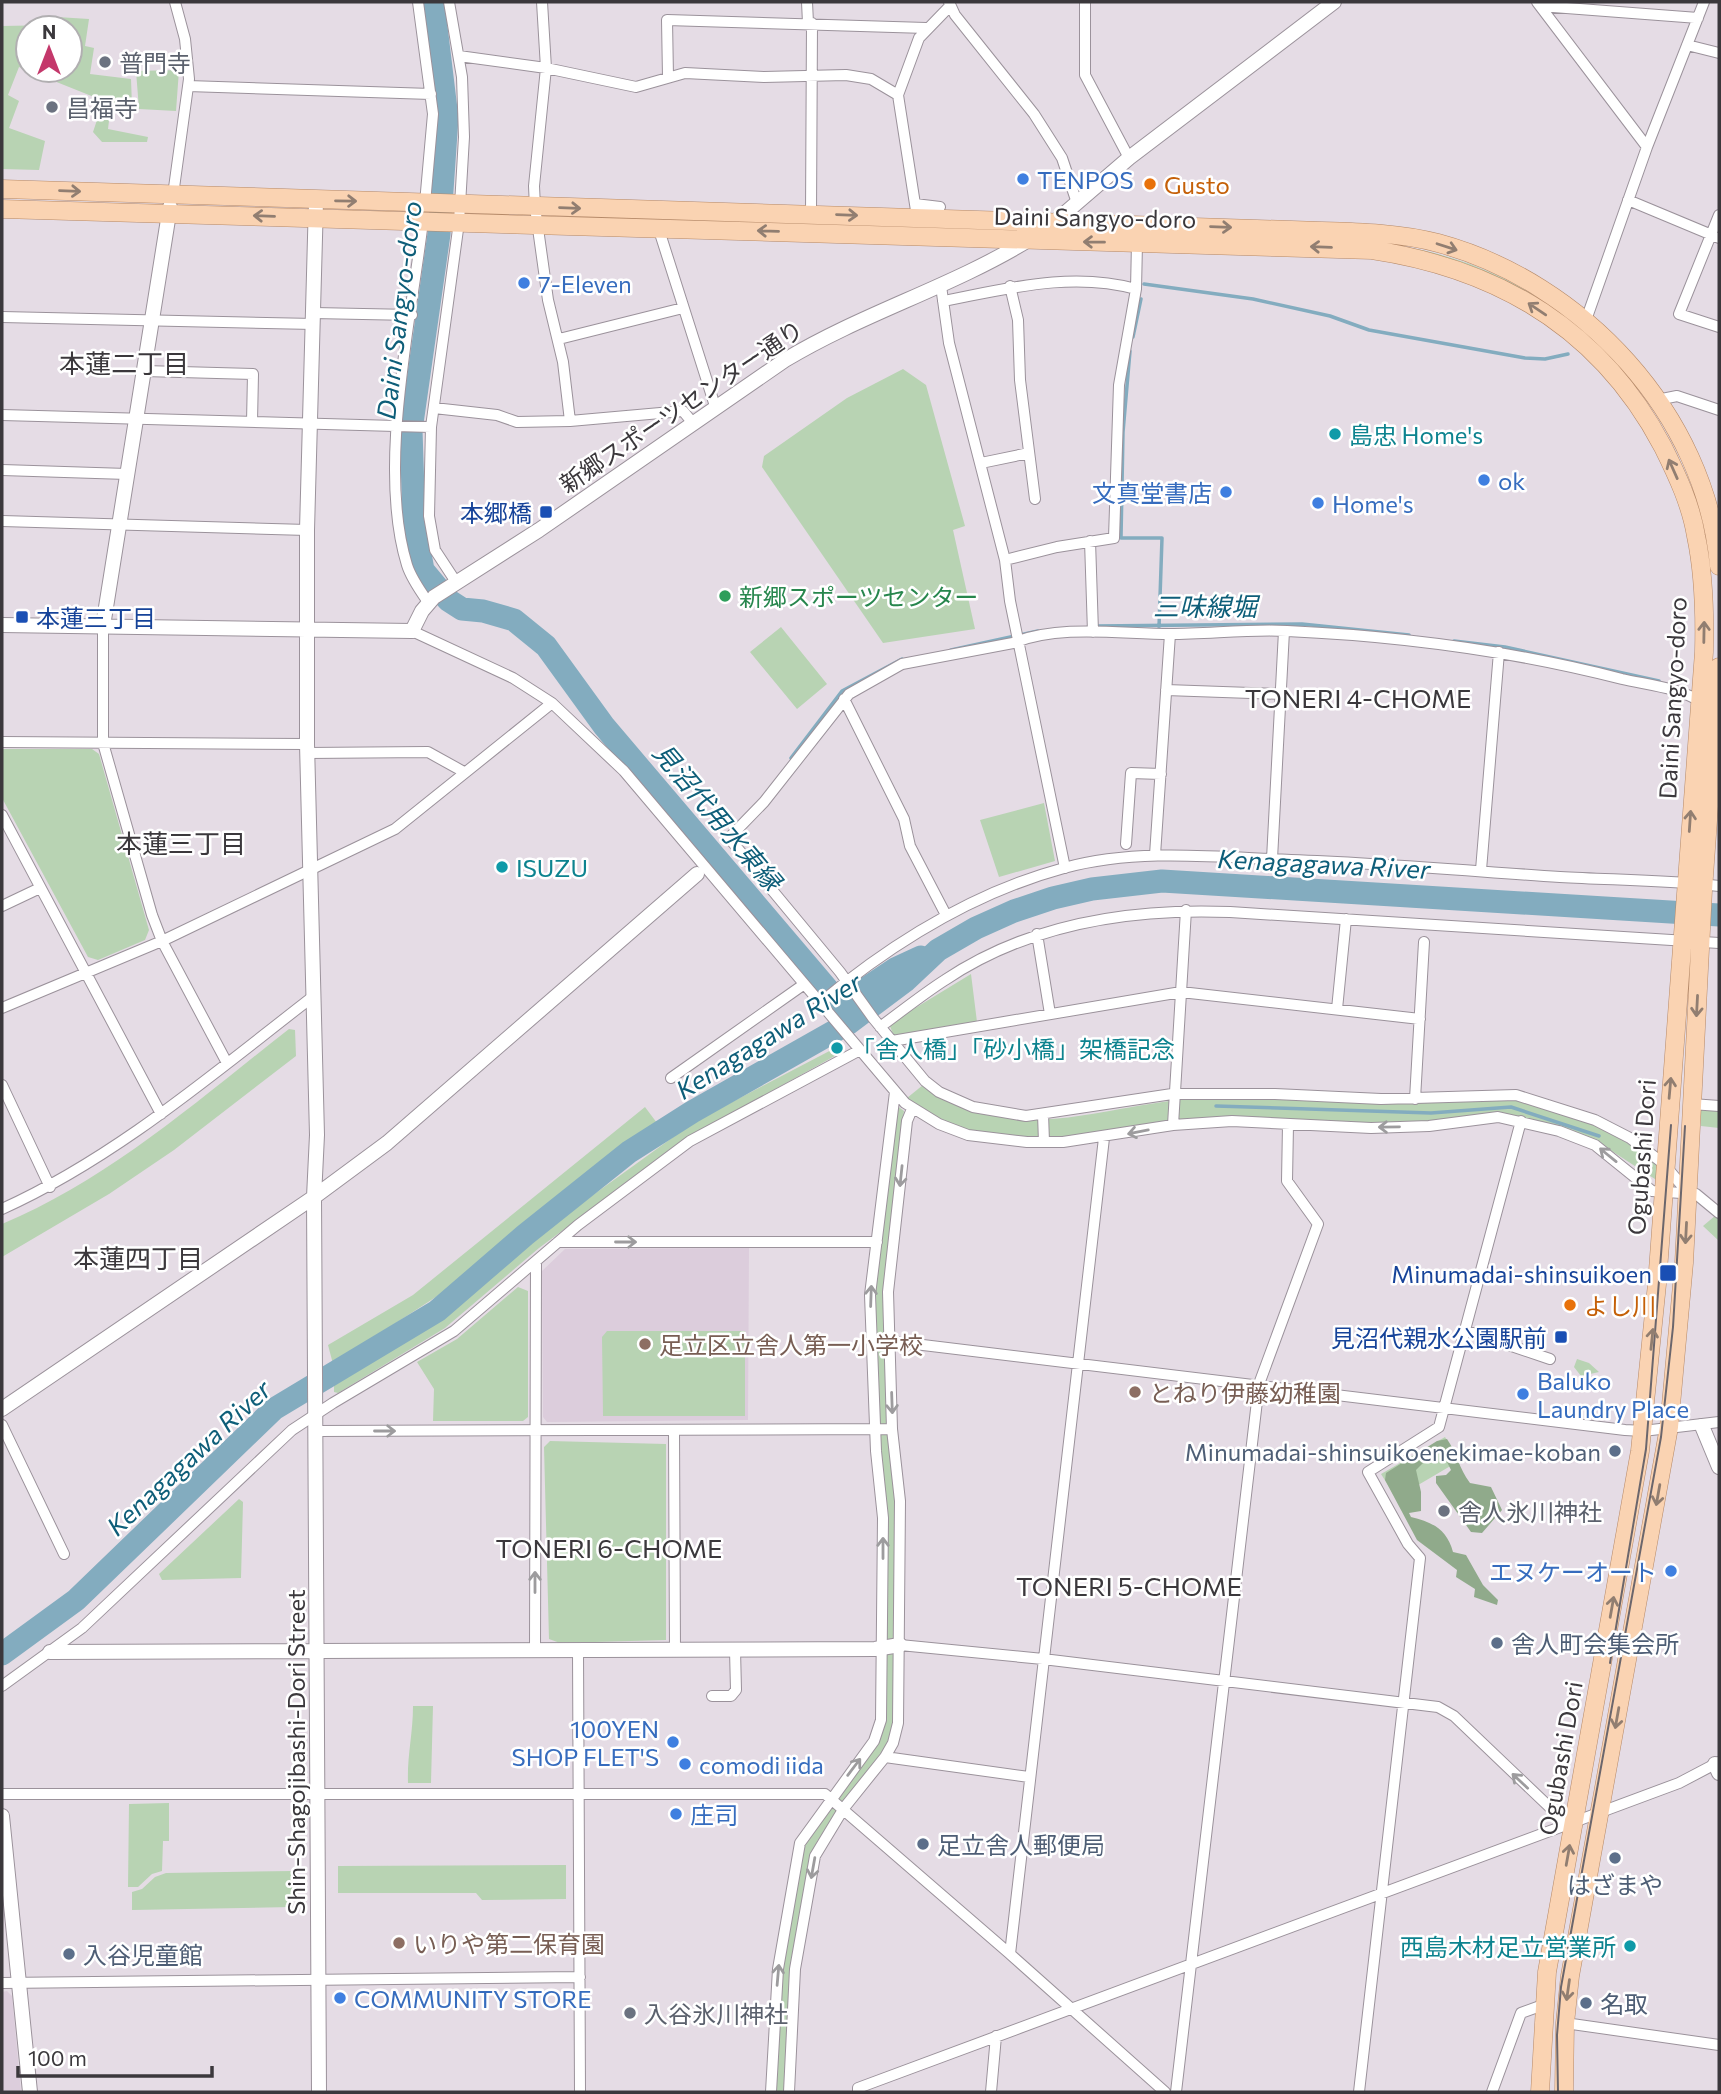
<svg xmlns="http://www.w3.org/2000/svg" width="1721" height="2094" viewBox="0 0 1721 2094" font-family="Commissioner,'Noto Sans JP',sans-serif">
	<rect width="100%" height="100%" fill="#e5dce5"/>
	<path fill="#dccddc" d="M 749,1248 L 748,1420 L 547,1422 L 543,1417 L 542,1271 L 565,1249 Z
		M 7,1991 L 12,1996 L 21,2092 L 2,2092 L 2,1992 Z"/>
	<path fill="#b8d3b3" fill-rule="evenodd" d="M 57,17 L 89,19 L 85,46 L 94,48 L 90,74 L 131,79 L 132,106 L 111,104 L 108,129 L 148,137 L 147,142 L 102,142 L 93,132 L 101,108 L 97,106 L 99,99 L 19,67 L 8,95 L 19,101 L 9,128 L 45,141 L 39,170 L 2,169 L 2,26 L 56,25 ZM 28,28 L 70,28 L 70,70 L 28,70 Z
		M 179,70 L 176,111 L 139,109 L 136,71 Z
		M 1187,235 C 1325,239 1444,226 1561,314 L 1480,269 L 1399,247 Z
		M 903,369 L 926,385 L 965,526 L 953,530 L 975,629 L 883,643 L 762,467 L 764,456 L 847,398 Z
		M 781,627 L 827,684 L 797,709 L 750,652 Z
		M 2,749 L 92,749 L 99,754 L 149,930 L 145,940 L 98,960 L 88,957 L 2,798 Z
		M 1044,803 L 1055,861 L 999,877 L 980,820 Z
		M 971,974 L 977,1022 L 894,1036 L 889,1024 Z
		M 289,1029 L 295,1030 L 296,1056 L 174,1150 L 109,1194 L 2,1257 L 2,1224 C 110,1179 198,1100 289,1029 Z
		M 839,1046 L 842,1052 L 687,1138 L 539,1248 L 445,1328 L 338,1393 L 334,1392 L 334,1381 L 437,1318 L 528,1242 L 694,1122 Z
		M 923,1085 C 1017,1144 1078,1112 1178,1100 C 1258,1091 1337,1104 1416,1103 C 1447,1103 1488,1094 1517,1099 C 1570,1108 1618,1133 1659,1166 L 1658,1181 L 1604,1146 L 1518,1117 L 1370,1124 L 1288,1121 L 1060,1138 C 1025,1137 979,1141 948,1124 C 933,1117 920,1107 907,1098 Z
		M 896,1105 L 904,1111 L 883,1295 L 889,1451 L 897,1514 L 895,1720 L 891,1739 L 818,1840 L 811,1854 L 785,2092 L 775,2092 C 779,2011 780,1912 809,1835 L 882,1734 L 880,1452 L 873,1296 Z
		M 645,1107 L 657,1123 L 622,1146 L 445,1291 L 333,1364 L 328,1345 L 413,1295 Z
		M 1701,1109 L 1719,1110 L 1719,1128 L 1701,1126 Z
		M 1716,1215 L 1719,1217 L 1719,1241 L 1703,1226 Z
		M 518,1287 L 528,1291 L 528,1417 L 523,1421 L 433,1421 L 434,1389 L 417,1362 L 457,1339 Z
		M 607,1331 L 745,1331 L 745,1416 L 603,1416 L 602,1337 Z
		M 1577,1359 L 1589,1363 L 1599,1372 L 1581,1376 L 1574,1367 Z
		M 1445,1437 L 1459,1461 L 1396,1498 L 1381,1474 Z
		M 550,1441 L 666,1444 L 666,1640 L 560,1643 L 549,1639 L 544,1447 Z
		M 239,1499 L 243,1502 L 241,1578 L 162,1580 L 159,1574 Z
		M 413,1706 L 433,1706 L 431,1783 L 408,1783 C 407,1756 413,1734 413,1706 Z
		M 169,1803 L 169,1841 L 163,1841 L 162,1871 L 152,1874 L 138,1887 L 128,1887 L 129,1804 Z
		M 566,1865 L 566,1899 L 482,1900 L 476,1893 L 338,1893 L 338,1866 Z
		M 292,1871 L 292,1907 L 132,1910 L 132,1892 L 142,1889 L 155,1877 L 166,1873 Z"/>
	<path fill="#90aa8b" d="M 1447,1439 C 1457,1454 1459,1468 1470,1483 L 1491,1487 L 1502,1510 L 1482,1533 L 1471,1532 L 1436,1483 L 1436,1476 L 1446,1475 L 1451,1470 L 1441,1450 L 1435,1451 L 1416,1470 L 1421,1492 L 1421,1511 L 1409,1513 L 1411,1517 C 1432,1522 1447,1529 1453,1552 L 1466,1555 L 1483,1585 L 1498,1600 L 1497,1605 L 1474,1597 L 1475,1589 L 1456,1577 L 1457,1570 L 1417,1540 L 1385,1480 L 1386,1473 L 1437,1441 Z"/>
	<path fill="#e5dce5" d="M 1671,890 L 1718,895 L 1717,935 L 1669,931 Z"/>
	<g fill="none" stroke-linecap="round" stroke-linejoin="round">
		<path stroke="#83acbf" stroke-width="3.5" d="M 1144,284 L 1253,299 L 1330,316 L 1369,330 L 1525,358 L 1545,359 L 1568,354
			M 1133,337 L 1141,299
			M 1130,351 L 1123,432 L 1121,538 L 1162,538 L 1159,627
			M 1095,626 L 1302,624 L 1409,635
			M 1454,641 L 1505,647 L 1659,681
			M 951,650 L 1038,631
			M 791,758 L 842,691 L 902,659
			M 1216,1106 L 1431,1113 L 1511,1107 L 1599,1136"/>
		<path stroke="#83acbf" stroke-width="23" d="M 433,2 L 447,118 L 439,234 L 411,430 L 414,521 L 423,570 L 448,600 L 462,609 L 483,611 L 514,620 L 546,646 L 604,726 L 841,1005 L 895,969 L 921,957
			M 2,1654 L 76,1600 L 274,1409 L 437,1311 L 525,1235 L 629,1152 L 692,1112 L 849,1023 L 905,981 L 938,950 L 976,928 L 1014,911 L 1053,898 L 1092,889 L 1162,881 L 1719,915"/>
		<defs>
			<path id="minor" d="M 418,2 L 433,114 L 425,203
				M 449,2 L 462,77 L 464,137 L 459,222 L 431,427 L 429,516 L 435,550 L 456,582
				M 542,2 L 546,68 L 534,186 L 535,207 L 548,300 L 563,362 L 570,421
				M 807,2 L 808,23
				M 949,2 L 955,15 L 1034,114 L 1062,158 L 1076,200
				M 1085,2 L 1085,75 L 1129,158
				M 1537,2 L 1647,147
				M 1541,3 L 1540,6 L 1698,18
				M 1687,45 L 1719,53
				M 459,56 L 546,68 L 636,87 L 685,73 L 764,77 L 846,75 L 871,79 L 898,95 L 917,217
				M 668,77 L 667,20 L 926,28
				M 188,86 L 431,94
				M 898,95 L 919,38 L 950,6
				M 173,195 L 189,79 L 185,39 L 175,2
				M 1628,200 L 1719,238
				M 915,204 L 940,207
				M 811,214 L 812,23
				M 1719,215 L 1679,314 L 1719,327
				M 423,221 C 411,322 377,468 407,565 C 411,578 421,592 428,602
				M 658,227 L 715,406
				M 941,286 L 949,343 L 1005,560 L 1010,601 L 1065,868
				M 1010,286 L 1018,320 L 1020,380 L 1035,499
				M 943,301 C 1007,289 1071,271 1136,289
				M 314,313 L 412,315
				M 2,317 L 314,324
				M 1586,320 L 1647,147 L 1704,2
				M 559,339 L 683,308
				M 144,371 L 253,374 L 252,422
				M 1657,400 L 1677,396 L 1719,410
				M 434,408 L 497,415 L 517,422 L 570,421 L 683,411 L 692,422
				M 2,415 L 431,427
				M 981,463 L 1029,453
				M 2,470 L 127,474
				M 2,521 L 307,530
				M 1090,541 L 1093,632
				M 1005,560 L 1057,547 L 1114,538 L 1119,385 L 1136,289 L 1137,243
				M 103,626 L 103,743 L 152,915 L 162,941 L 227,1063
				M 412,631 L 513,678 L 552,703 L 624,771 L 905,1103 L 939,1124 L 968,1135 L 1027,1142 L 1063,1142 L 1173,1125 L 1232,1121 L 1371,1128 L 1429,1126 L 1498,1117 L 1559,1131 L 1595,1145 L 1652,1191 L 1696,1194 L 1719,1213
				M 1166,690 L 1281,694
				M 844,699 L 904,819 L 910,846 L 946,915
				M 2,742 L 307,744
				M 307,753 L 428,752 L 464,772
				M 2,815 L 161,1114
				M 1126,844 L 1131,773 L 1161,774
				M 1155,855 L 1170,634
				M 1272,859 L 1284,631
				M 1481,870 L 1499,652
				M 2,906 L 40,888
				M 1037,934 L 1050,1014
				M 820,1003 C 892,943 972,893 1064,868 C 1137,848 1216,857 1291,860 C 1381,863 1470,871 1560,877 C 1613,880 1667,880 1719,886
				M 2,1008 L 162,941 L 395,829 L 552,703
				M 1337,1009 L 1346,919
				M 880,1027 C 902,1011 923,994 945,980 C 1030,923 1130,908 1230,912 L 1719,943
				M 892,1041 L 1181,992 L 1420,1019
				M 671,1078 L 803,985
				M 2,1085 L 50,1187
				M 1415,1099 L 1424,942
				M 1692,1104 L 1719,1106
				M 1043,1114 L 1044,1142
				M 1173,1125 L 1186,910
				M 1688,1193 L 1664,1164 L 1630,1138 L 1595,1120 L 1516,1095 L 1381,1099 L 1275,1094 L 1172,1094 L 1026,1116 L 973,1107 L 939,1092 L 925,1081 L 873,1018 L 840,972 L 729,838 L 764,802 L 849,694 L 902,664 L 1013,643 C 1060,624 1120,634 1170,634 C 1209,634 1248,629 1287,631 C 1400,636 1513,651 1622,679 C 1648,685 1681,688 1703,703
				M 2,1209 C 117,1157 215,1072 315,995
				M 558,1242 L 877,1242
				M 1464,1330 L 1550,1359
				M 890,1341 L 1625,1430 L 1643,1431 L 1719,1422
				M 2,1425 L 64,1554
				M 674,1430 L 675,1650
				M 317,1431 L 892,1429
				M 900,1645 L 1043,1659 L 1438,1707 L 1454,1716 L 1562,1819 L 1574,1820
				M 578,1650 L 580,2092
				M 535,1651 L 536,1261
				M 2,1686 L 82,1628 L 292,1430 L 333,1403 L 454,1331 L 578,1225 L 690,1141 L 860,1050
				M 712,1696 L 731,1696 L 736,1690 L 735,1650
				M 885,1757 L 1029,1777
				M 2,1794 L 825,1794 L 1010,1954 L 1104,1138
				M 1010,1954 L 1165,2092
				M 2,1983 L 580,1977
				M 1565,2023 L 1719,2045
				M 771,2092 L 778,1969 L 800,1843 L 874,1741 L 881,1720 L 883,1518 L 876,1451 L 870,1295 L 895,1092
				M 789,2092 L 795,1969 L 815,1856 L 844,1808 L 885,1757 L 893,1743 L 898,1723 L 900,1501 L 892,1429 L 888,1292 L 907,1121 L 912,1109
				M 858,2092 L 858,2088 L 1679,1783 L 1719,1762
				M 991,2092 L 996,2036
				M 1176,2092 L 1259,1384 L 1318,1224 L 1287,1181 L 1288,1125
				M 1359,2092 L 1420,1558 L 1408,1544 L 1368,1472 L 1439,1427 L 1521,1121
				M 1492,2092 L 1521,2013 L 1543,2005"/>
			<path id="tertiary" d="M 316,201 L 307,530 L 307,744 L 317,1135 L 314,1197 L 319,2092
				M 1050,226 L 1129,158 L 1334,2
				M 2,625 L 412,631 L 422,611 L 434,597 L 539,530 L 785,360 C 863,313 952,287 1030,239
				M 103,626 L 170,207
				M 2,1409 L 314,1197 L 387,1143 L 697,874
				M 1702,1426 L 1719,1467
				M 50,1652 L 875,1649 L 900,1645
				M 1715,1764 L 1719,1773
				M 2,1816 L 30,2092"/>
			<path id="primary" d="M 2,189 L 1321,231 C 1360,232 1400,233 1438,243 C 1582,282 1706,414 1719,566
				M 2,209 L 1372,250 C 1500,269 1602,331 1663,447 C 1677,475 1691,505 1696,536 C 1704,574 1705,613 1704,652 L 1657,1284 L 1640,1451 L 1547,1972 L 1540,2092
				M 1564,2092 L 1565,2023 L 1570,1976 L 1669,1427 L 1684,1263 L 1703,890 L 1719,667"/>
		</defs>
		<use href="#minor" stroke="#9b929b" stroke-width="12"/>
		<use href="#tertiary" stroke="#9b929b" stroke-width="16"/>
		<use href="#primary" stroke="#b58968" stroke-width="19"/>
		<use href="#minor" stroke="#fff" stroke-width="10"/>
		<use href="#tertiary" stroke="#fff" stroke-width="14"/>
		<use href="#primary" stroke="#fad3b2" stroke-width="18"/>
		<path stroke="#6b666c" stroke-width="2" d="M 1610,1663 L 1646,1449 L 1671,1125
			M 1558,2092 L 1557,2035 L 1561,1987 L 1661,1437 L 1673,1327 L 1685,1126"/>
	</g>
	<defs><path id="oneway-shaft" d="M-6 0H5M1.5-3L5.5 0L1.5 3" fill="none" stroke-width="1.6" stroke-linecap="round" stroke-linejoin="round" transform="scale(1.75)"/></defs>
	<g stroke="#917e71">
		<use href="#oneway-shaft" transform="translate(70 191) rotate(2)"/>
		<use href="#oneway-shaft" transform="translate(346 201) rotate(1)"/>
		<use href="#oneway-shaft" transform="translate(570 208) rotate(2)"/>
		<use href="#oneway-shaft" transform="translate(847 215) rotate(2)"/>
		<use href="#oneway-shaft" transform="translate(264 216) rotate(-178)"/>
		<use href="#oneway-shaft" transform="translate(1221 227) rotate(2)"/>
		<use href="#oneway-shaft" transform="translate(768 231) rotate(-178)"/>
		<use href="#oneway-shaft" transform="translate(1094 242) rotate(-179)"/>
		<use href="#oneway-shaft" transform="translate(1321 247) rotate(-178)"/>
		<use href="#oneway-shaft" transform="translate(1447 247) rotate(18)"/>
		<use href="#oneway-shaft" transform="translate(1537 309) rotate(-146)"/>
		<use href="#oneway-shaft" transform="translate(1673 469) rotate(-114)"/>
		<use href="#oneway-shaft" transform="translate(1704 632) rotate(-89)"/>
		<use href="#oneway-shaft" transform="translate(1690 821) rotate(-86)"/>
		<use href="#oneway-shaft" transform="translate(1697 1006) rotate(93)"/>
		<use href="#oneway-shaft" transform="translate(1670 1088) rotate(-85)"/>
		<use href="#oneway-shaft" transform="translate(1686 1233) rotate(93)"/>
		<use href="#oneway-shaft" transform="translate(1652 1339) rotate(-84)"/>
		<use href="#oneway-shaft" transform="translate(1658 1495) rotate(100)"/>
		<use href="#oneway-shaft" transform="translate(1612 1607) rotate(-80)"/>
		<use href="#oneway-shaft" transform="translate(1617 1718) rotate(100)"/>
		<use href="#oneway-shaft" transform="translate(1568 1855) rotate(-80)"/>
		<use href="#oneway-shaft" transform="translate(1568 1990) rotate(98)"/>
	</g>
	<g stroke="#9d9c9e">
		<use href="#oneway-shaft" transform="translate(1389 1127) rotate(179)"/>
		<use href="#oneway-shaft" transform="translate(1138 1132) rotate(169)"/>
		<use href="#oneway-shaft" transform="translate(1608 1155) rotate(-141)"/>
		<use href="#oneway-shaft" transform="translate(901 1176) rotate(96)"/>
		<use href="#oneway-shaft" transform="translate(626 1242)"/>
		<use href="#oneway-shaft" transform="translate(871 1296) rotate(-88)"/>
		<use href="#oneway-shaft" transform="translate(892 1403) rotate(88)"/>
		<use href="#oneway-shaft" transform="translate(385 1431)"/>
		<use href="#oneway-shaft" transform="translate(883 1548) rotate(-90)"/>
		<use href="#oneway-shaft" transform="translate(535 1582) rotate(-90)"/>
		<use href="#oneway-shaft" transform="translate(854 1767) rotate(-53)"/>
		<use href="#oneway-shaft" transform="translate(1520 1781) rotate(-137)"/>
		<use href="#oneway-shaft" transform="translate(813 1868) rotate(100)"/>
		<use href="#oneway-shaft" transform="translate(778 1975) rotate(-85)"/>
	</g>
	<g fill="#6b7280" stroke="#fff" stroke-width="2.5">
		<circle cx="105" cy="62" r="7"/>
		<circle cx="52" cy="107" r="7"/>
		<circle cx="1444" cy="1511" r="7"/>
		<circle cx="630" cy="2013" r="7"/>
	</g>
	<g fill="#3f7fe0" stroke="#fff" stroke-width="2.5">
		<circle cx="1023" cy="179" r="7"/>
		<circle cx="524" cy="283" r="7"/>
		<circle cx="1484" cy="480" r="7"/>
		<circle cx="1226" cy="492" r="7"/>
		<circle cx="1318" cy="503" r="7"/>
		<circle cx="1523" cy="1394" r="7"/>
		<circle cx="1671" cy="1571" r="7"/>
		<circle cx="673" cy="1742" r="7"/>
		<circle cx="685" cy="1764" r="7"/>
		<circle cx="676" cy="1814" r="7"/>
		<circle cx="340" cy="1998" r="7"/>
	</g>
	<g fill="#e8710a" stroke="#fff" stroke-width="2.5">
		<circle cx="1150" cy="184" r="7"/>
		<circle cx="1570" cy="1305" r="7"/>
	</g>
	<g fill="#0f9aa8" stroke="#fff" stroke-width="2.5">
		<circle cx="1335" cy="434" r="7"/>
		<circle cx="502" cy="867" r="7"/>
		<circle cx="837" cy="1048" r="7"/>
		<circle cx="1630" cy="1946" r="7"/>
	</g>
	<g fill="#1a4fb4" stroke="#fff" stroke-width="2.5">
		<rect x="539" y="505" width="14" height="14" rx="3.5"/>
		<rect x="15" y="610" width="14" height="14" rx="3.5"/>
		<rect x="1659" y="1264" width="18" height="18" rx="3.5"/>
		<rect x="1554" y="1330" width="14" height="14" rx="3.5"/>
	</g>
	<circle fill="#2e9e5b" stroke="#fff" stroke-width="2.5" cx="725" cy="596" r="7"/>
	<g fill="#8d6e63" stroke="#fff" stroke-width="2.5">
		<circle cx="645" cy="1344" r="7"/>
		<circle cx="1135" cy="1392" r="7"/>
		<circle cx="399" cy="1943" r="7"/>
	</g>
	<g fill="#5c6f8a" stroke="#fff" stroke-width="2.5">
		<circle cx="1615" cy="1451" r="7"/>
		<circle cx="1497" cy="1643" r="7"/>
		<circle cx="923" cy="1844" r="7"/>
		<circle cx="1615" cy="1858" r="7"/>
		<circle cx="69" cy="1954" r="7"/>
		<circle cx="1586" cy="2003" r="7"/>
	</g>
	<g text-anchor="middle" dominant-baseline="central" stroke-width="5" stroke-linejoin="round" paint-order="stroke">
		<g font-size="24" fill="#5b616d" stroke="#fff" text-anchor="start">
			<text x="119" y="62">普門寺</text>
			<text x="66" y="107">昌福寺</text>
			<text x="1458" y="1511">舎人氷川神社</text>
			<text x="644" y="2013">入谷氷川神社</text>
		</g>
		<g font-size="24" fill="#366cbe" stroke="#fff" text-anchor="start">
			<text x="1037" y="179">TENPOS</text>
			<text x="538" y="283">7-Eleven</text>
			<text x="1498" y="480">ok</text>
			<text x="1212" y="492" text-anchor="end">文真堂書店</text>
			<text x="1332" y="503">Home's</text>
			<text x="1537" y="1380">Baluko<tspan x="1537" dy="28">Laundry Place</tspan></text>
			<text x="1657" y="1571" text-anchor="end">エヌケーオート</text>
			<text x="659" y="1728" text-anchor="end">100YEN<tspan x="659" dy="28">SHOP FLET'S</tspan></text>
			<text x="699" y="1764">comodi iida</text>
			<text x="690" y="1814">庄司</text>
			<text x="354" y="1998">COMMUNITY STORE</text>
		</g>
		<g font-size="24" fill="#c56008" stroke="#fff" text-anchor="start">
			<text x="1164" y="184">Gusto</text>
			<text x="1584" y="1305">よし川</text>
		</g>
		<g font-size="24" fill="#3b383c" stroke="#fff">
			<text transform="translate(1095 217) rotate(1)">Daini Sangyo-doro</text>
			<text transform="translate(681 406) rotate(-34)">新郷スポーツセンター通り</text>
			<text transform="translate(1672 698) rotate(-87)">Daini Sangyo-doro</text>
			<text transform="translate(1641 1157) rotate(-86)">Ogubashi Dori</text>
			<text transform="translate(295 1752) rotate(-90)">Shin-Shagojibashi-Dori Street</text>
			<text transform="translate(1560 1758) rotate(-80)">Ogubashi Dori</text>
		</g>
		<g font-size="24" fill="#0d838f" stroke="#fff" text-anchor="start">
			<text x="1349" y="434">島忠 Home's</text>
			<text x="516" y="867">ISUZU</text>
			<text x="851" y="1048">「舎人橋」「砂小橋」架橋記念</text>
			<text x="1616" y="1946" text-anchor="end">西島木材足立営業所</text>
		</g>
		<g font-size="24" fill="#164399" stroke="#fff" text-anchor="end">
			<text x="532" y="512">本郷橋</text>
			<text x="36" y="617" text-anchor="start">本蓮三丁目</text>
			<text x="1652" y="1273">Minumadai-shinsuikoen</text>
			<text x="1547" y="1337">見沼代親水公園駅前</text>
		</g>
		<g font-size="24" fill="#27864d" stroke="#fff" text-anchor="start">
			<text x="739" y="596">新郷スポーツセンター</text>
		</g>
		<g font-size="24" fill="#785e54" stroke="#fff" text-anchor="start">
			<text x="659" y="1344">足立区立舎人第一小学校</text>
			<text x="1149" y="1392">とねり伊藤幼稚園</text>
			<text x="413" y="1943">いりや第二保育園</text>
		</g>
		<g font-size="24" fill="#4e5e75" stroke="#fff" text-anchor="start">
			<text x="1601" y="1451" text-anchor="end">Minumadai-shinsuikoenekimae-koban</text>
			<text x="1511" y="1643">舎人町会集会所</text>
			<text x="937" y="1844">足立舎人郵便局</text>
			<text x="1615" y="1884" text-anchor="middle">はざまや</text>
			<text x="83" y="1954">入谷児童館</text>
			<text x="1600" y="2003">名取</text>
		</g>
		<g font-size="26" font-style="italic" fill="#0e5e79" stroke="#fff">
			<text transform="translate(398 310) rotate(-83)">Daini Sangyo-doro</text>
			<text x="1205" y="605">三味線堀</text>
			<text transform="translate(718 816) rotate(50)">見沼代用水東縁</text>
			<text transform="translate(1324 863) rotate(3)">Kenagagawa River</text>
			<text transform="translate(768 1035) rotate(-32)">Kenagagawa River</text>
			<text transform="translate(188 1457) rotate(-43)">Kenagagawa River</text>
		</g>
		<g font-size="26" fill="#3b383c" stroke="#fff">
			<text x="124" y="362">本蓮二丁目</text>
			<text x="1358" y="697">TONERI 4-CHOME</text>
			<text x="181" y="842">本蓮三丁目</text>
			<text x="138" y="1257">本蓮四丁目</text>
			<text x="609" y="1547">TONERI 6-CHOME</text>
			<text x="1129" y="1585">TONERI 5-CHOME</text>
		</g>
	</g>
	<rect width="1721" height="2094" fill="none" stroke="#3b383c" stroke-width="7"/>
	<g transform="translate(49 49)"><circle r="33" fill="#ffffff" stroke="#b1afb1" stroke-width="2"/>
	<path d="M0-5L12 26L0 18L-12 26Z" fill="#c4386b"/>
	<text y="-10" font-size="19" font-weight="bold" text-anchor="middle" fill="#3b383c">N</text>
	</g>
	<path d="M18 2066v10h194v-10" fill="none" stroke="#3b383c" stroke-width="3.5"/>
	<text x="28" y="2066" font-size="21" fill="#3b383c" stroke="#ffffff" stroke-width="5" paint-order="stroke">100 m</text>
</svg>
